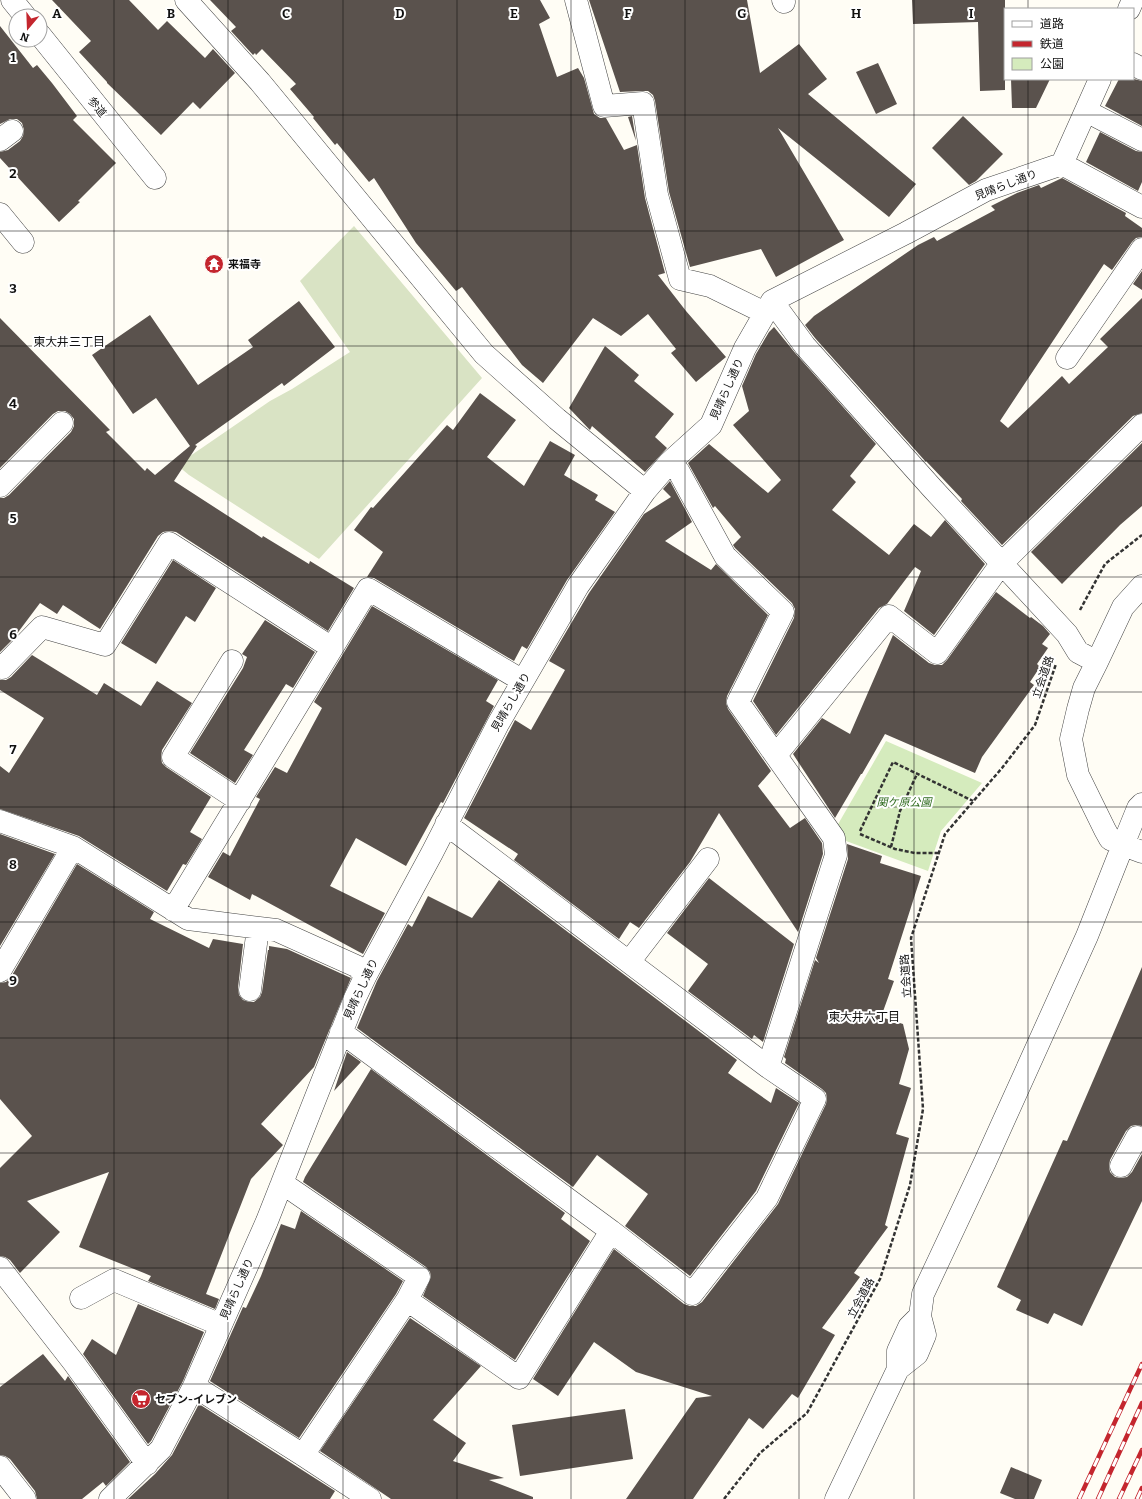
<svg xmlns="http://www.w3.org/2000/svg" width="1142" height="1499" viewBox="0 0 1142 1499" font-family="Bitter,'Noto Sans JP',serif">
	<rect width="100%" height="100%" fill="#fffdf5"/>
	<path fill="#d5ebbd" d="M 886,741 L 982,783 L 941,831 L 928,871 L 846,841 L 837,826 Z"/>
	<path fill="#d9e3c4" d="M 354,226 L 482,378 L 319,559 L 189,475 L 177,465 L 270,401 L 292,389 L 350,352 L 300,281 Z"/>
	<path fill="#5a524d" d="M 52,0 L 129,0 L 158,30 L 167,21 L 205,58 L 213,49 L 235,73 L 200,109 L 193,102 L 161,135 L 107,83 L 107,82 L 79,52 L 91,41 Z
		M 210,0 L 540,0 L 550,18 L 539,24 L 557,77 L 578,68 L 584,78 L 594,114 L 600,118 L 606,118 L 624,150 L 637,145 L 645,198 L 665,273 L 658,275 L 686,311 L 726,357 L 696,382 L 671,353 L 676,349 L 648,314 L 621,336 L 593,318 L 543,383 L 522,365 L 462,287 L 456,291 L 416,243 L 374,178 L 369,182 L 337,143 L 335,145 L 313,118 L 314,117 L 290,89 L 296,84 L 262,49 L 256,55 L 255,53 L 253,55 L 231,31 L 236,27 Z
		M 589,0 L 747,0 L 760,73 L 799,44 L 827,79 L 808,94 L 916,184 L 889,217 L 778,128 L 844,240 L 776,277 L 761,249 L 690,267 L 669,192 L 655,101 L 653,95 L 648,91 L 642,91 L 620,92 Z
		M 912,0 L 1005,0 L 1005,90 L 980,91 L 978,22 L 913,24 Z
		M 0,26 L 33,68 L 37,65 L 52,83 L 77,116 L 73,120 L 116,163 L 78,201 L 80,202 L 59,222 L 0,158 L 0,152 L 8,150 L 20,141 L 23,136 L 24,130 L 22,123 L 17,119 L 10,119 L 0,124 Z
		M 878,63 L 897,104 L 876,114 L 856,72 Z
		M 1011,79 L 1050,79 L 1036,108 L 1012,108 Z
		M 1119,79 L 1134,79 L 1142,81 L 1142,126 L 1105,106 Z
		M 632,116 L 636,141 L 628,117 Z
		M 963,116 L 1003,154 L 976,181 L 969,185 L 932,148 Z
		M 1100,132 L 1136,151 L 1142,152 L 1142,182 L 1138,191 L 1086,162 Z
		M 1062,178 L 1126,213 L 1125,216 L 1142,228 L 1142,237 L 1136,238 L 1132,242 L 1112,270 L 1104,264 L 1000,421 L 1008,428 L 1062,376 L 1069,384 L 1108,347 L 1100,339 L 1142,298 L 1142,413 L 1133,416 L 1002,545 L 961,501 L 962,499 L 926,461 L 926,462 L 815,338 L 805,325 L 814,316 L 918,245 L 934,237 L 937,241 L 995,210 L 991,206 L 1017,193 L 1039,185 L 1041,188 Z
		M 1142,271 L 1142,290 L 1133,284 Z
		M 299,301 L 335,347 L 284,386 L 282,383 L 195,445 L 197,446 L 174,481 L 262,538 L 263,536 L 309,564 L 310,561 L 354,588 L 328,631 L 176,532 L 169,531 L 163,532 L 158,536 L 100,629 L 63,605 L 57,614 L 40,603 L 13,639 L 0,652 L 0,498 L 4,498 L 9,495 L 71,432 L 74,426 L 74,419 L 70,414 L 65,411 L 58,411 L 53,414 L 0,468 L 0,318 L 110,430 L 106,432 L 145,471 L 147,468 L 155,475 L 190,446 L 156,398 L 133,414 L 92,355 L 150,315 L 198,385 L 253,347 L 248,340 Z
		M 774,327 L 796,354 L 876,444 L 850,476 L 856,482 L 832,510 L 889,555 L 914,524 L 931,537 L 945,520 L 985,564 L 934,635 L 904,611 L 921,571 L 915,567 L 887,604 L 879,608 L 776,735 L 753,701 L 794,618 L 795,609 L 792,603 L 735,548 L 733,545 L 741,537 L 715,506 L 713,508 L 688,463 L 709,444 L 768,493 L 781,480 L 733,425 L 749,411 L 742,386 L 756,354 L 769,332 Z
		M 605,346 L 639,375 L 634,381 L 674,414 L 655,437 L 667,448 L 645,472 L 592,426 L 590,430 L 587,427 L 569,408 Z
		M 480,393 L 516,420 L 487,457 L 524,486 L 550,441 L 575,455 L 564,475 L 598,495 L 595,500 L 615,512 L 567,580 L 527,649 L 522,646 L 514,661 L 374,578 L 367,577 L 383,552 L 354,530 L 371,507 L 373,508 L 447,425 L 453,430 Z
		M 1142,443 L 1142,506 L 1120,525 L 1062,584 L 1031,552 Z
		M 670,481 L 692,522 L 665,541 L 711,570 L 716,564 L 768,615 L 727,696 L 726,703 L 728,709 L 771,771 L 758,786 L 790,828 L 805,818 L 822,843 L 823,854 L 798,932 L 719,813 L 690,862 L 639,928 L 630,922 L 619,939 L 514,860 L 518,854 L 464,818 L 515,720 L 531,730 L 565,670 L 549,661 L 589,593 L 644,514 L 671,497 L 663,489 Z
		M 173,560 L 216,588 L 195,622 L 186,616 L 156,664 L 121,643 Z
		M 996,592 L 1030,618 L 1031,617 L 1043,626 L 1050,634 L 1042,644 L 1048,648 L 1037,664 L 1040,667 L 1030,682 L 1034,685 L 982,757 L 975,773 L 885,734 L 862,774 L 861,774 L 835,818 L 793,754 L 822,718 L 850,734 L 893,635 L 929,663 L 935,665 L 942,665 L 947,660 Z
		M 372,606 L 498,680 L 486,701 L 494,706 L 443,803 L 441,802 L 406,866 L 356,838 L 330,886 L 385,913 L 363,954 L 252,894 L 250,900 L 208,877 L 223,852 L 230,856 L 260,799 L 256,797 L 275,767 L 287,773 L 322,708 L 314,702 Z
		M 265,620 L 315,652 L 293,688 L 286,684 L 244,750 L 253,755 L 235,783 L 190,753 L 243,668 L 247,657 L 242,654 Z
		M 32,655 L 97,695 L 104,683 L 141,706 L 157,681 L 192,703 L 162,750 L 161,757 L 162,763 L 166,767 L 211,797 L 190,832 L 202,839 L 186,865 L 183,864 L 167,891 L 79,836 L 0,809 L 0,766 L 9,773 L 44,718 L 0,690 L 0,680 L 6,680 L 11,677 Z
		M 0,834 L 55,854 L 0,946 Z
		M 847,844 L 882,856 L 880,863 L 921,876 L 888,979 L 894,981 L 881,1017 L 903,1024 L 909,1049 L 899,1084 L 911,1088 L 896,1134 L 909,1138 L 885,1225 L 888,1227 L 854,1273 L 860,1277 L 822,1328 L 835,1335 L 798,1398 L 792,1394 L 763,1429 L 749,1418 L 693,1499 L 626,1499 L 696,1398 L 712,1396 L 636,1372 L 594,1342 L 558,1396 L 533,1379 L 614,1249 L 684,1304 L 690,1306 L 696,1306 L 702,1302 L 778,1204 L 826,1104 L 827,1099 L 826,1093 L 822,1089 L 785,1063 L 786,1059 L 784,1057 L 815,960 L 819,963 L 816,958 L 848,859 Z
		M 77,864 L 154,912 L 150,919 L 209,948 L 213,939 L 243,944 L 238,988 L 239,995 L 243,1000 L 249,1002 L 254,1002 L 260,997 L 262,992 L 268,950 L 269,950 L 269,946 L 287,949 L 351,978 L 314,1067 L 261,1124 L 283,1145 L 251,1179 L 206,1294 L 219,1299 L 215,1309 L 148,1281 L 151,1276 L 144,1273 L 79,1247 L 109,1172 L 27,1201 L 60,1232 L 20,1273 L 10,1260 L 5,1257 L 0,1256 L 0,1168 L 32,1136 L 0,1099 L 0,983 L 6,982 L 11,977 Z
		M 709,878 L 794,944 L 763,1042 L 754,1035 L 752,1039 L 688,991 L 708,964 L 667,933 Z
		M 499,880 L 737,1060 L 728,1073 L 771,1103 L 776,1088 L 799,1103 L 756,1191 L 690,1276 L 625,1226 L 648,1194 L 597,1155 L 573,1187 L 357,1028 L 377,981 L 408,924 L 412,927 L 428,896 L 472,918 Z
		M 1142,967 L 1142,1126 L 1136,1125 L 1131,1126 L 1126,1131 L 1110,1160 L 1109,1166 L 1110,1172 L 1115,1177 L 1121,1178 L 1127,1177 L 1132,1172 L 1142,1154 L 1142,1201 L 1082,1326 L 1054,1313 L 1048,1324 L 1016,1310 L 1021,1300 L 997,1287 L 1063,1140 L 1067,1141 Z
		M 347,1052 L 361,1062 L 334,1091 Z
		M 371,1069 L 565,1213 L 561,1219 L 590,1241 L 515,1360 L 423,1296 L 431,1277 L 430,1272 L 426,1267 L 303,1182 L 305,1177 Z
		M 301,1211 L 403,1281 L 396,1294 L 299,1438 L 210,1381 L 243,1307 L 246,1308 L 261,1276 L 281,1224 L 295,1229 Z
		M 138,1304 L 204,1332 L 183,1381 L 151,1441 L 148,1444 L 83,1354 L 92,1339 L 116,1355 Z
		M 410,1318 L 481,1366 L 433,1420 L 466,1443 L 453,1461 L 504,1478 L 489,1480 L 533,1497 L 533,1499 L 391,1499 L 320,1451 Z
		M 43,1354 L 65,1381 L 68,1376 L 130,1462 L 106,1486 L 103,1482 L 82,1499 L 37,1499 L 35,1491 L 10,1459 L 5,1456 L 0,1455 L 0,1387 Z
		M 199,1404 L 335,1491 L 330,1499 L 128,1499 L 155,1474 L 172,1455 Z
		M 625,1409 L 633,1459 L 520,1476 L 512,1425 Z
		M 1011,1467 L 1042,1480 L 1034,1499 L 1015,1499 L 1000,1493 Z"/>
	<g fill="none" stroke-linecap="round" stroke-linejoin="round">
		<defs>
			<path id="minor" d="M 12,0 L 25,16
				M 186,0 L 260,82 L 484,354 L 557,419 L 645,491
				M 576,0 L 604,106 L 643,103 L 657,195 L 680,279 L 710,286 L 765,313
				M 783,0 L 784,2
				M 1129,9 L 1133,0
				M 40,35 L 155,178
				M 1133,64 L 1142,69
				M 1086,111 L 1142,140
				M 0,140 L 12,131
				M 1062,164 L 1142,207
				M 0,214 L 23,242
				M 772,301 L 805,346 L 932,488 L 1067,634 L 1078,652 L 1097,662
				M 1067,358 L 1142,249
				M 669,463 L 679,472 L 725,556 L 783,612 L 738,702 L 834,838 L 836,855 L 768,1067
				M 0,486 L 62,423
				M 232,661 L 173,757 L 240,801
				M 2,668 L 42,627 L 105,645 L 169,543 L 332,648
				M 776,755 L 889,616 L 937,653 L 1001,564 L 1142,425
				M 1142,804 L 1138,808 L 1123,845 L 1142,852
				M 0,821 L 73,847 L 188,919 L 276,930 L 356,966 L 366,975
				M 173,910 L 368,589 L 523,681
				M 629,962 L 708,859
				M 0,971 L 73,847
				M 250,990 L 258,928
				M 341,1032 L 611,1231 L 692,1294 L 767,1198 L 815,1099 L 768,1067 L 446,824
				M 1121,1166 L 1137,1137
				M 282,1183 L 419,1277 L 407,1300
				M 0,1268 L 74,1363 L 147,1464
				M 81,1298 L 114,1280 L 221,1325
				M 920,1316 L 909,1327 L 898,1351 L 898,1369 L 917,1354 L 925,1335 L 920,1316 L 923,1294 L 985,1162 L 1087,936 L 1123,845 L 1110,839 L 1105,830 L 1078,775 L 1071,739 L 1078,709 L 1084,688 L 1097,662 L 1123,607 L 1142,586
				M 194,1386 L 303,1455 L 370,1499
				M 303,1455 L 407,1300 L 519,1378 L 611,1231
				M 0,1467 L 25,1499
				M 110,1499 L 161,1449 L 194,1386 L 267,1221 L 355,998 L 366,975 L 432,853 L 498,724 L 578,586 L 645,491 L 669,463 L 711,425 L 745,348 L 772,301 L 906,233 L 986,190 L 1062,164 L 1100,79
				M 836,1499 L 898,1369"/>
		</defs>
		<use href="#minor" stroke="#444" stroke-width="23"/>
		<path stroke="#333" stroke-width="2.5" stroke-dasharray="4 2" stroke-linecap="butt" d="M 1080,610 L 1105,564 L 1142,535
			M 860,831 L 893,762 L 973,801
			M 860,834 L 895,849 L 915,853 L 939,853
			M 891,847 L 900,811 L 917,774
			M 724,1499 L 760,1453 L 807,1413 L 880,1279 L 910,1185 L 923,1109 L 911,938 L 945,834 L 1002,768 L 1035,725 L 1056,664"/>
		<use href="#minor" stroke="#fff" stroke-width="22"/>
		<defs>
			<path id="rail" d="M 1079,1499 L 1142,1364
				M 1098,1499 L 1142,1403
				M 1119,1499 L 1142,1450
				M 1137,1499 L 1142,1488"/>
		</defs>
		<use href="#rail" stroke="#c4262e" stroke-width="4.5"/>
		<use href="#rail" stroke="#fff" stroke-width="3" stroke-dasharray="9" stroke-linecap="butt"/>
	</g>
	<path fill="none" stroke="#111" stroke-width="1" stroke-opacity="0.55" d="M 114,0 L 114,1499M 228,0 L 228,1499M 343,0 L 343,1499M 457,0 L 457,1499M 571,0 L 571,1499M 685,0 L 685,1499M 799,0 L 799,1499M 914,0 L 914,1499M 1028,0 L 1028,9M 1028,79 L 1028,1499M 0,115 L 1142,115M 0,231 L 1142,231M 0,346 L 1142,346M 0,461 L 1142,461M 0,577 L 1142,577M 0,692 L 1142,692M 0,807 L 1142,807M 0,922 L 1142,922M 0,1038 L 1142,1038M 0,1153 L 1142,1153M 0,1268 L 1142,1268M 0,1384 L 1142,1384"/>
	<defs>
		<symbol id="temple-disc" viewBox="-11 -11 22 22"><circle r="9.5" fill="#c4262e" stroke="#fff"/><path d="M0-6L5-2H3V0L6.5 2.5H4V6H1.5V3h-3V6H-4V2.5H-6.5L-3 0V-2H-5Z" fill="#fff"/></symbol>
		<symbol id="supermarket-disc" viewBox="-11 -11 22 22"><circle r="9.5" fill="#c4262e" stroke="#fff"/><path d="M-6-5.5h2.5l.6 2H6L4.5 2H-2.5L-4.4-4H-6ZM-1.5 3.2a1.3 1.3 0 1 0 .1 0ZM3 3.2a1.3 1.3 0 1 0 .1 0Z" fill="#fff"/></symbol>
	</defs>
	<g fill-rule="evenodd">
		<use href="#temple-disc" x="203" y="253" width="22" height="22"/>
		<use href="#supermarket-disc" x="130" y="1388" width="22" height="22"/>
	</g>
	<g text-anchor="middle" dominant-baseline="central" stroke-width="4" stroke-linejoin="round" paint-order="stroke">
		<g font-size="11" fill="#111" stroke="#fff">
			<text transform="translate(97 107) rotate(51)">参道</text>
			<text transform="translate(1006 185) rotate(-21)">見晴らし通り</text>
			<text transform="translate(727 389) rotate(-66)">見晴らし通り</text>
			<text transform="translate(1043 677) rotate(-71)">立会道路</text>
			<text transform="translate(511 702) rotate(-60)">見晴らし通り</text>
			<text transform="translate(906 976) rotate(-94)">立会道路</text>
			<text transform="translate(361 989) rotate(-65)">見晴らし通り</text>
			<text transform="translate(237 1289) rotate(-66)">見晴らし通り</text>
			<text transform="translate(861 1298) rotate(-62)">立会道路</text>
		</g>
		<g font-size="11" font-weight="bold" fill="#111" stroke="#fff" text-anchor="start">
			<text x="228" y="264">来福寺</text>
			<text x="155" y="1399">セブン-イレブン</text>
		</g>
		<g font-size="11" font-style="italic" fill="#2f6b1f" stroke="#fff">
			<text x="904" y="802">関ケ原公園</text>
		</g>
		<g font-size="12" fill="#111" stroke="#fff">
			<text x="69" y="342">東大井三丁目</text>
			<text x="864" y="1017">東大井六丁目</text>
		</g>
	</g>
	<g font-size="13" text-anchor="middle" font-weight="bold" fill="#111" stroke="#fff" stroke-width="4" stroke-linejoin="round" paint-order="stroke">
		<text x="57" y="18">A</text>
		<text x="171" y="18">B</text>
		<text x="286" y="18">C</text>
		<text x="400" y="18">D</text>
		<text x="514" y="18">E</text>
		<text x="628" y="18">F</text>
		<text x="742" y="18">G</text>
		<text x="856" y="18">H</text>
		<text x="971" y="18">I</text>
		<text x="13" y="62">1</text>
		<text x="13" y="178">2</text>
		<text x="13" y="293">3</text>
		<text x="13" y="408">4</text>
		<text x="13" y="523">5</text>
		<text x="13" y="639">6</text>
		<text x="13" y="754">7</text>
		<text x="13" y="869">8</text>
		<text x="13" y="985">9</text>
	</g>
	<rect x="1004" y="8" width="130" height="72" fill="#ffffff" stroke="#a0a0a0"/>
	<rect x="1012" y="21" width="20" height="6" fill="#ffffff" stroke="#a0a0a0"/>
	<text x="1040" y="28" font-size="12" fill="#111111">道路</text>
	<rect x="1012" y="41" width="20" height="6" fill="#c4262e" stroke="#a0a0a0"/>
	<text x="1040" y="48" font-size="12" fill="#111111">鉄道</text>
	<rect x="1012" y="58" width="20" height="12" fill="#d5ebbd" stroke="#a0a0a0"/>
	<text x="1040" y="68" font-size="12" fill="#111111">公園</text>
	<g transform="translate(28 28) rotate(199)"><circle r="19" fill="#ffffff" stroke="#a0a0a0"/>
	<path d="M0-3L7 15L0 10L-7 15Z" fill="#c4262e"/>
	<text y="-6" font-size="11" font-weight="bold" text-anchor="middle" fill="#111111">N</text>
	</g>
</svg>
